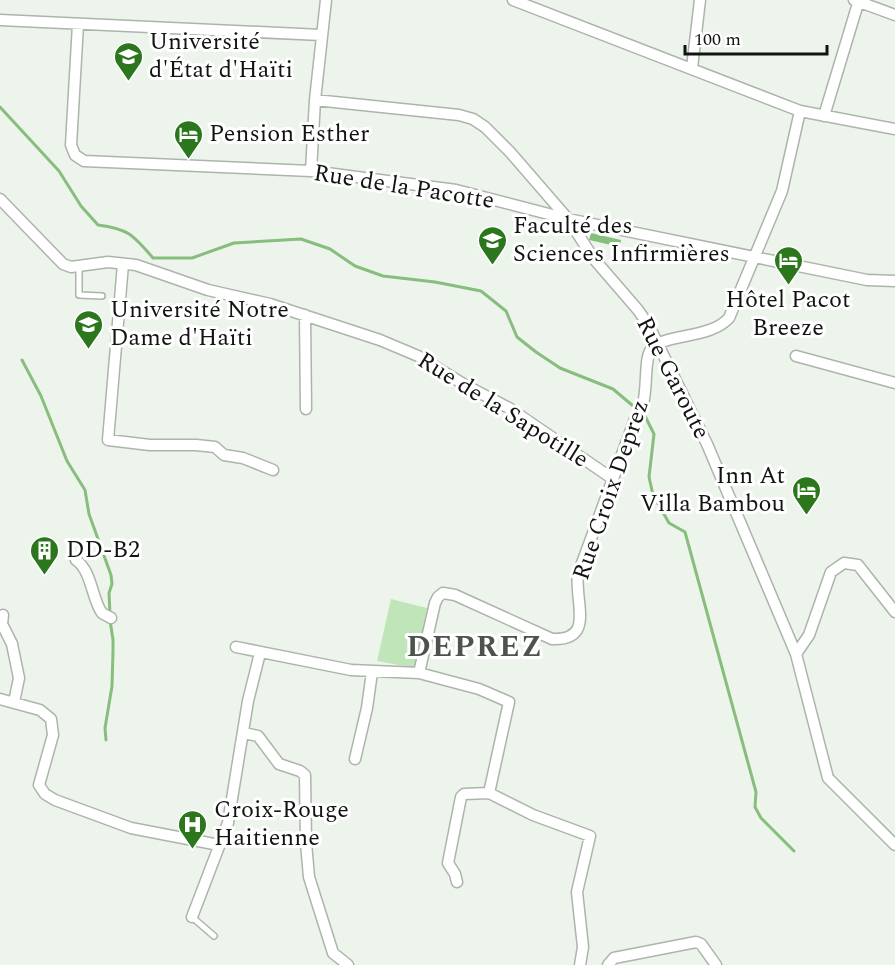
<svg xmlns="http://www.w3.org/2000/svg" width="895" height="965" viewBox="0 0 895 965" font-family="Spectral,serif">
	<rect width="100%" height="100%" fill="#edf4ec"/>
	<path fill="#c0e5b9" d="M 391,599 L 427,608 L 415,668 L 377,661 Z"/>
	<path fill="#87bd7d" d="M 591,233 L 621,240 L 620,247 L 589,240 Z"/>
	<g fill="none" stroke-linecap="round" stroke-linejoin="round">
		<path stroke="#87bd7d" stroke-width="3" d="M 0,107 L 59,171 L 81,206 L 98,225 C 129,229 133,235 153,258 L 192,258 L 234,243 L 301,239 L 330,249 L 355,266 L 383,276 L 435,282 L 481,291 L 506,311 L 517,337 L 536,352 L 560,368 L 613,389 L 645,416 L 654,434 L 649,477 L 653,495 L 669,523 L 685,532 L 756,792 L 755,807 L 761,818 L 794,851
			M 22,360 L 41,396 L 67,461 L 85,490 L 89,514 L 111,575 L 112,584 L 109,593 L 110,614
			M 106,740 L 105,728 L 112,686 L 113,651 L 113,640 L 110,620"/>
		<defs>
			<path id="lane" d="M 79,266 L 79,295 L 102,296
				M 192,917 L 214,936"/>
			<path id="street" d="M 513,0 L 800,111 L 895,129
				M 854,0 L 895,15
				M 0,20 L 321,35
				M 78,24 L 71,145 L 75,155 L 84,161 L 311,171 L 456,190 L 568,219 L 867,280 L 895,281
				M 692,68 L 700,0
				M 315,100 L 459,115 L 473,119 L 485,127 L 510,152 L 568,219 L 594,259 L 638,310 L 649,326 L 707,444 L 796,654 L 828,778 L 895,845
				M 824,116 L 859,0
				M 311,171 L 315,100 L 326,0
				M 0,199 L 63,264 L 71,267 L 108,262 L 136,265 L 208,290 L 270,304 L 380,340 L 418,356 L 465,385 L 509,408 L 613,479
				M 123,264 L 108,440 L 150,445 L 196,445 L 215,447 L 224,455 L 243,458 L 273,470
				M 305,315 L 306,409
				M 796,356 L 895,383
				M 76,560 C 92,571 92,600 102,613 C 105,615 108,616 111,618
				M 3,615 L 2,624 L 12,644 L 19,678 L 14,702
				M 236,647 L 351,670 L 419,673 L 479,689 L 509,702 L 489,793 L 464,794 L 461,797 L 448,863 L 455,874 L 457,882
				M 796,654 L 809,635 L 831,572 L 844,563 L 858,565 L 895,612
				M 419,673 L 435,603 L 438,597 L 443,593 L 455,595 L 552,639 C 596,641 574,601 578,574 L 635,419 C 652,402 641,360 652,348 C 668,333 710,339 729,318 L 782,191 L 800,111
				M 0,699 L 40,710 L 51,719 L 53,735 L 39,785 L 45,794 L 55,800 L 131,828 L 219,845
				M 244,733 L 258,736 L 279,764 L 300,771 L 305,775 L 306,843 L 309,877 L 333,953 L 348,965
				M 355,759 L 367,708 L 372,672
				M 489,793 L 533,815 L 590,836 L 577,892 L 583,947 L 580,965
				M 192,917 L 228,823 L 248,701 L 260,653
				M 608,965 L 614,958 L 696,942 L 701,944 L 716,965"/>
		</defs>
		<use href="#lane" stroke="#adb4ac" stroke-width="8"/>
		<use href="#street" stroke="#adb4ac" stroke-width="13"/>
		<use href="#lane" stroke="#fff" stroke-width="5"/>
		<use href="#street" stroke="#fff" stroke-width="10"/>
	</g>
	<defs>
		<symbol id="university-pin" viewBox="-11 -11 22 30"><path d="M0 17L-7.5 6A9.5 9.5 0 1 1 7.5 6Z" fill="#2c771d" stroke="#fff"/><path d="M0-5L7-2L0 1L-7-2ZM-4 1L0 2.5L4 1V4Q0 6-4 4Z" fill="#fff"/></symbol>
		<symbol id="hotel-pin" viewBox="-11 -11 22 30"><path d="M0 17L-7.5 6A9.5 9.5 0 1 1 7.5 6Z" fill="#2c771d" stroke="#fff"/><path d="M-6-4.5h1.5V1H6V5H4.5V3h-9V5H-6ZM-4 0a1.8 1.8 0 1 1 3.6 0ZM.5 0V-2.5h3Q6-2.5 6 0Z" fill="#fff"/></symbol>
		<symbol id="building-pin" viewBox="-11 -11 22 30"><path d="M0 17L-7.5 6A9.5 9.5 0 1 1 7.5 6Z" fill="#2c771d" stroke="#fff"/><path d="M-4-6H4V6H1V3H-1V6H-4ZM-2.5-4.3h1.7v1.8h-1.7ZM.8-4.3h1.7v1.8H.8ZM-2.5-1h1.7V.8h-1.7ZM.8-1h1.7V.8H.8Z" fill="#fff"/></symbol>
		<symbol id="hospital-pin" viewBox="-11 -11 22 30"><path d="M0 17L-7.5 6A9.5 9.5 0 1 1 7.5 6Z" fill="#2c771d" stroke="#fff"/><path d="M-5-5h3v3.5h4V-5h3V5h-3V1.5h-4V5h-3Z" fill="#fff"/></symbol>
	</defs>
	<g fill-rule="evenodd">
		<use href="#university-pin" x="112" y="40" width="33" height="45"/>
		<use href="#hotel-pin" x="172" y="118" width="33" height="45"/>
		<use href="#university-pin" x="476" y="224" width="33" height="45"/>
		<use href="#hotel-pin" x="772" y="244" width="33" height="45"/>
		<use href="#university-pin" x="72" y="308" width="33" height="45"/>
		<use href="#hotel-pin" x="790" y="474" width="33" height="45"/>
		<use href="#building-pin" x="28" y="534" width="33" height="45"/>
		<use href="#hospital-pin" x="176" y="808" width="33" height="45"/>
	</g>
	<g text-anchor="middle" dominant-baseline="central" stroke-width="6" stroke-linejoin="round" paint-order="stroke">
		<g font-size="24" fill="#111411" stroke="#fff" text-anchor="start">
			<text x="149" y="42">Université<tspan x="149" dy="28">d'État d'Haïti</tspan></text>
			<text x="209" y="134">Pension Esther</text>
			<text x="513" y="226">Faculté des<tspan x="513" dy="28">Sciences Infirmières</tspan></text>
			<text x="788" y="300" text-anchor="middle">Hôtel Pacot<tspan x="788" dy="28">Breeze</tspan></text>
			<text x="110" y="310">Université Notre<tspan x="110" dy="28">Dame d'Haïti</tspan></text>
			<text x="785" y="476" text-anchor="end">Inn At<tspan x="785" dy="28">Villa Bambou</tspan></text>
			<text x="66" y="550">DD-B2</text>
			<text x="214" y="810">Croix-Rouge<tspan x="214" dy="28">Haitienne</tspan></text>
		</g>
		<g font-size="24" fill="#111411" stroke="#fff">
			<text transform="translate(404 187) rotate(9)">Rue de la Pacotte</text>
			<text transform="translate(673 378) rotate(63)">Rue Garoute</text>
			<text transform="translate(503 410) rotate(32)">Rue de la Sapotille</text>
			<text transform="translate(611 490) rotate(-71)">Rue Croix Deprez</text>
		</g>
		<g font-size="30" font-weight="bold" letter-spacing="1.5" fill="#4d534c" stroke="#fff">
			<text x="475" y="647">DEPREZ</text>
		</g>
	</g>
	<path d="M685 45v9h142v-9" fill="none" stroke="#111411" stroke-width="3"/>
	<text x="694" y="45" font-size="18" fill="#111411" stroke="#ffffff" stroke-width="4.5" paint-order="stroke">100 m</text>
</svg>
